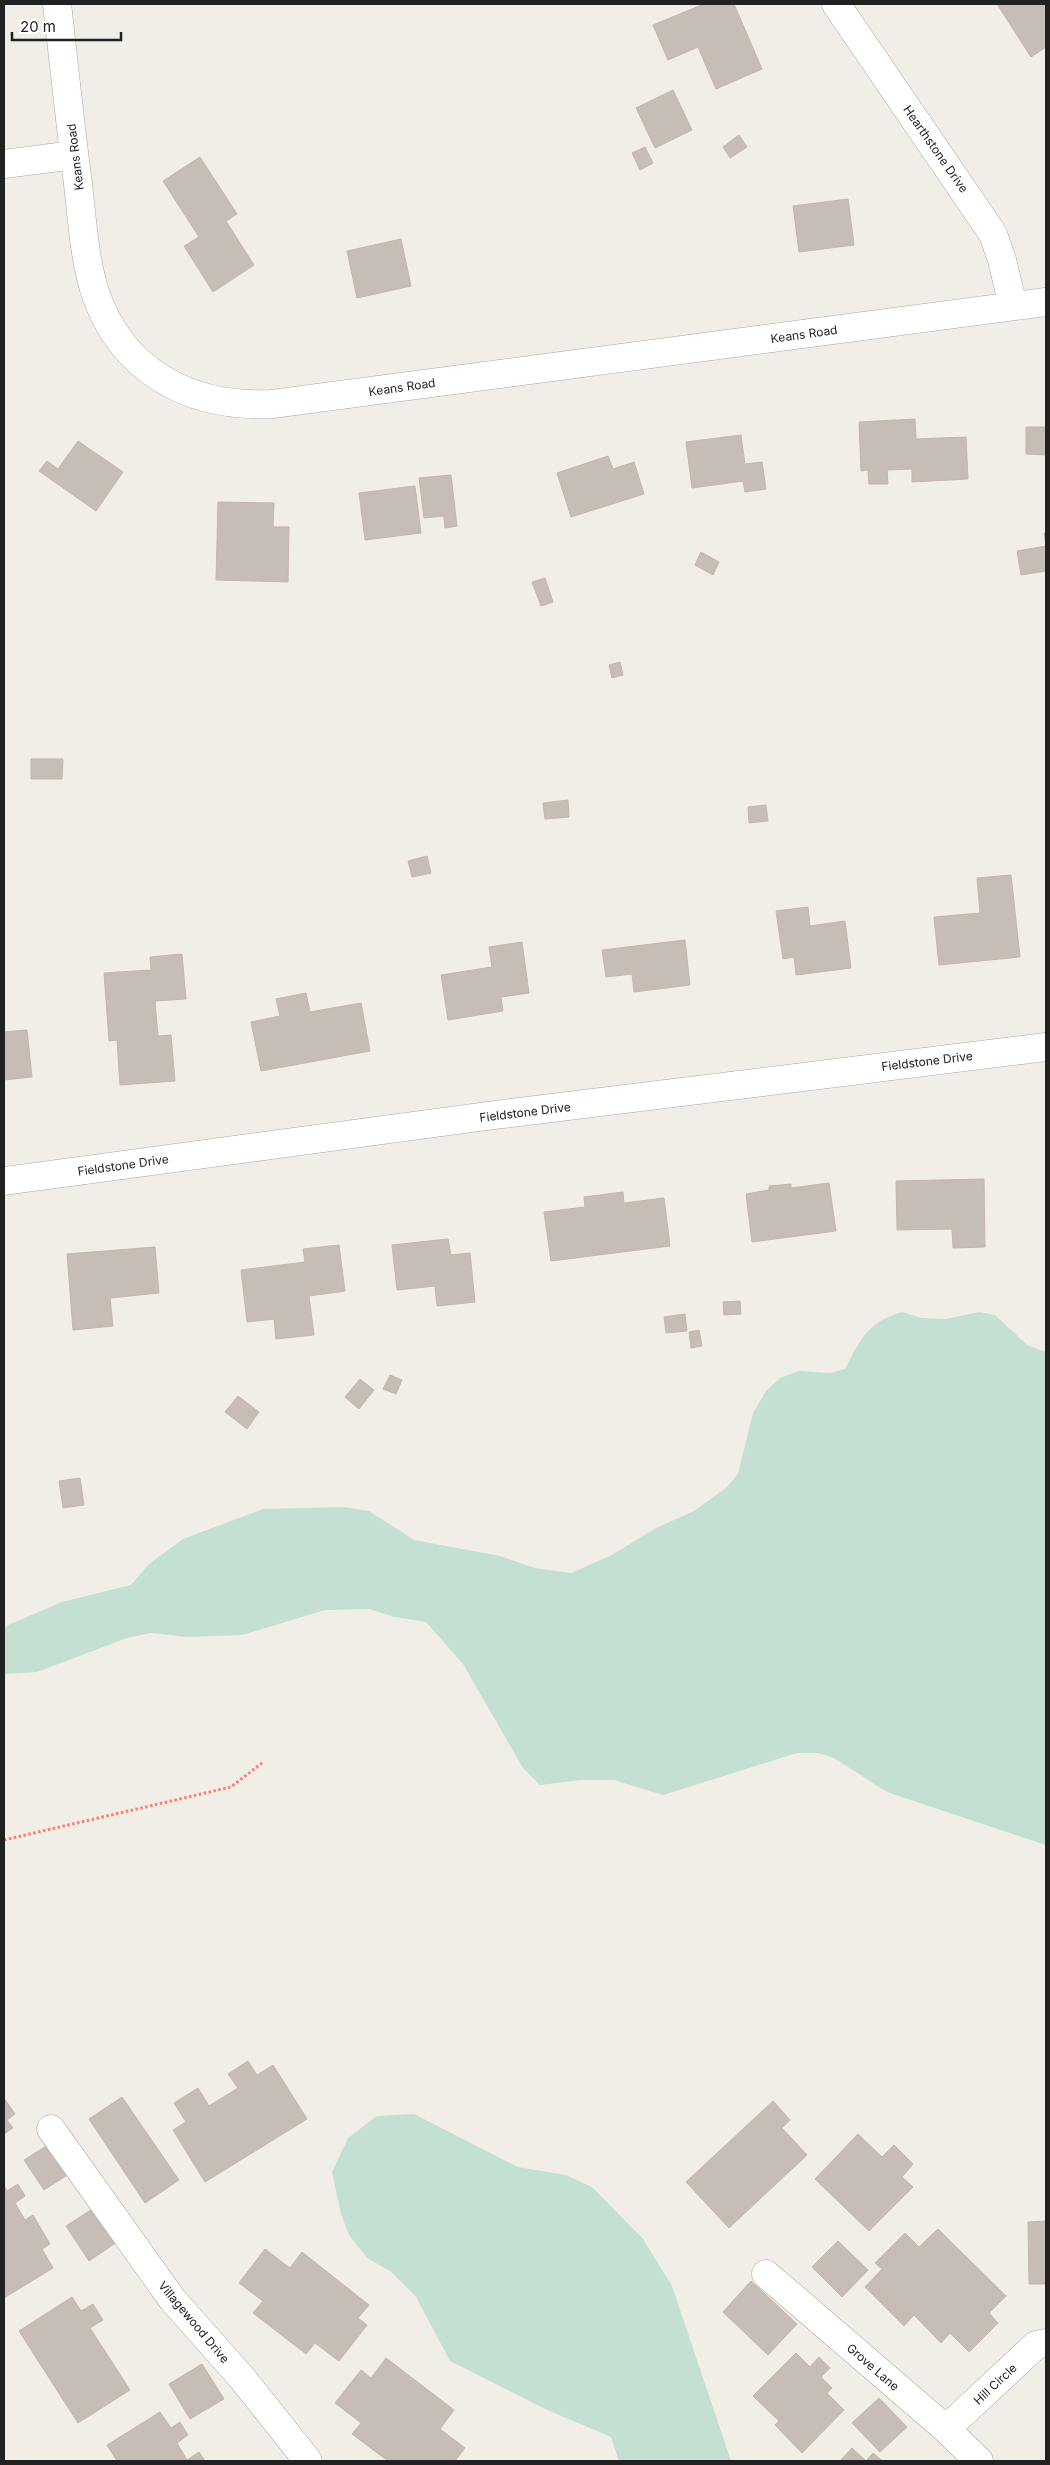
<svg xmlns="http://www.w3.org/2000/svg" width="1050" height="2465" viewBox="0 0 1050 2465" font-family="Inter,sans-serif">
	<rect width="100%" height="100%" fill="#f1eee7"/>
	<path fill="#c3e0d3" d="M 902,1312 L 922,1318 L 946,1319 L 979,1312 L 995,1315 L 1027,1345 L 1046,1352 L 1046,1845 L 887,1792 L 834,1758 L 818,1753 L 797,1753 L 663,1795 L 614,1780 L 581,1780 L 540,1785 L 523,1768 L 463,1664 L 426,1622 L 395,1617 L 369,1609 L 325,1610 L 242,1635 L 187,1637 L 151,1633 L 127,1638 L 37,1672 L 4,1674 L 4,1629 L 8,1625 L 62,1602 L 131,1585 L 149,1564 L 183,1539 L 263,1509 L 343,1507 L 369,1511 L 414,1540 L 500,1556 L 535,1568 L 571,1573 L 610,1556 L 656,1528 L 694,1511 L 726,1488 L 738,1474 L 753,1413 L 766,1391 L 780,1378 L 799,1371 L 831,1373 L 845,1369 C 861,1339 866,1323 902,1312 Z
		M 414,2114 L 518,2167 L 566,2175 L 592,2187 L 643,2239 L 672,2286 L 731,2461 L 619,2461 L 611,2437 L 545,2409 L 450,2361 L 416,2297 L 390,2271 L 367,2258 L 349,2235 L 341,2214 L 332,2172 L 348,2138 L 377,2116 Z"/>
	<path fill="#c6beb6" stroke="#c4b5a9" d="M 704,4 L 734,4 L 762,69 L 716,89 L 698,47 L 668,60 L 653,25 Z
		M 997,4 L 1046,4 L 1046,47 L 1031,57 Z
		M 673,90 L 692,130 L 655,148 L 636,108 Z
		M 739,135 L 747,147 L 730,158 L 723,147 Z
		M 645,147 L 653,163 L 640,170 L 632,153 Z
		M 200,157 L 237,214 L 226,221 L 254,265 L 213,292 L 184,246 L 199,237 L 163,181 Z
		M 848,199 L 854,245 L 799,252 L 793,206 Z
		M 401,239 L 411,286 L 357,298 L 347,251 Z
		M 915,419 L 916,439 L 966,437 L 968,479 L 912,482 L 912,469 L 887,470 L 888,484 L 869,484 L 868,470 L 861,471 L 859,422 Z
		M 1026,427 L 1046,427 L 1046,455 L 1026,454 Z
		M 741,435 L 745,464 L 762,462 L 766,489 L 745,492 L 743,481 L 692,488 L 686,442 Z
		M 78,441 L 123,472 L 96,511 L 39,471 L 47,461 L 58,469 Z
		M 608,456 L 613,469 L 634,462 L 644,494 L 571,517 L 557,473 Z
		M 451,475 L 457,526 L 445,528 L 444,516 L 424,518 L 419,478 Z
		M 415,486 L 421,533 L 365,540 L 359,493 Z
		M 218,502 L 274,503 L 273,527 L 289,527 L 288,582 L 216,580 Z
		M 1044,533 L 1046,533 L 1046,571 L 1021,575 L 1017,551 L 1046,546 Z
		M 701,552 L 719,562 L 713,575 L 695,565 Z
		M 545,578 L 553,602 L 541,606 L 532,582 Z
		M 620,662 L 623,675 L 612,678 L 609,665 Z
		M 31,759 L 63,759 L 62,779 L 31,779 Z
		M 568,800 L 569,817 L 545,819 L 543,803 Z
		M 766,805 L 768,821 L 749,823 L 748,807 Z
		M 427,856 L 431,873 L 412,877 L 408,861 Z
		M 1011,875 L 1020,957 L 939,965 L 934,917 L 980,913 L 977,878 Z
		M 808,907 L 810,926 L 845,921 L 851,968 L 796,975 L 794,957 L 783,959 L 776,911 Z
		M 685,940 L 690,985 L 634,992 L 632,974 L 606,977 L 602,950 Z
		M 522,942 L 529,993 L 501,997 L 503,1011 L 448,1020 L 441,975 L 492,967 L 489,947 Z
		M 182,954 L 186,999 L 155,1001 L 158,1036 L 171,1035 L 175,1081 L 120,1085 L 117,1040 L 109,1041 L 104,973 L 151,970 L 150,957 Z
		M 306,993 L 310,1012 L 361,1003 L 370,1051 L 261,1071 L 251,1022 L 280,1016 L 276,999 Z
		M 27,1030 L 32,1077 L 4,1080 L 4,1032 Z
		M 984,1179 L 985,1247 L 953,1248 L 952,1229 L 897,1230 L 896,1181 Z
		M 829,1183 L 836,1231 L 752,1242 L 746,1194 L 769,1190 L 769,1186 L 791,1184 L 791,1188 Z
		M 623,1192 L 624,1203 L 664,1198 L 670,1246 L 551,1261 L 544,1212 L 585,1207 L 584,1197 Z
		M 448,1239 L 451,1255 L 470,1253 L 475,1302 L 437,1306 L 435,1286 L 397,1290 L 392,1245 Z
		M 339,1245 L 345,1291 L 309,1296 L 314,1335 L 276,1339 L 274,1319 L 247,1322 L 241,1270 L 305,1262 L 303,1249 Z
		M 155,1247 L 159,1293 L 110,1298 L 113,1326 L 73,1330 L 67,1254 Z
		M 740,1301 L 741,1314 L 724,1315 L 723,1302 Z
		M 685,1314 L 687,1331 L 666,1333 L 664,1317 Z
		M 699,1330 L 702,1346 L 691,1348 L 689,1332 Z
		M 390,1375 L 402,1380 L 396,1394 L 383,1389 Z
		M 360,1379 L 374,1390 L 359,1409 L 345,1397 Z
		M 238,1396 L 259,1412 L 247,1429 L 225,1412 Z
		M 80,1478 L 84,1505 L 63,1508 L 59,1481 Z
		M 248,2061 L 257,2075 L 273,2065 L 307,2119 L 205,2182 L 173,2130 L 186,2122 L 174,2103 L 198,2088 L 209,2106 L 238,2088 L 228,2074 Z
		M 122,2097 L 179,2180 L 145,2203 L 89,2119 Z
		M 4,2098 L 15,2114 L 7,2120 L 13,2128 L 4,2134 Z
		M 773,2101 L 790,2120 L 782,2128 L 807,2155 L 729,2228 L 686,2182 Z
		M 858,2134 L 882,2157 L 894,2145 L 913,2164 L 902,2177 L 913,2187 L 869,2231 L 815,2179 Z
		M 59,2138 L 78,2168 L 44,2190 L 24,2160 Z
		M 18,2184 L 25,2196 L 15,2203 L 25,2220 L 33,2215 L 50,2244 L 42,2249 L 53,2268 L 4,2298 L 4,2185 L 7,2191 Z
		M 97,2206 L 120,2240 L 89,2261 L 66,2226 Z
		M 1046,2221 L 1046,2284 L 1029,2284 L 1028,2222 Z
		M 938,2229 L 1006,2296 L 989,2313 L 998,2323 L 969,2352 L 950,2333 L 941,2343 L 914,2315 L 904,2326 L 865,2287 L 882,2269 L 875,2263 L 905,2233 L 919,2247 Z
		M 838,2241 L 868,2270 L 842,2297 L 812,2267 Z
		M 265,2249 L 290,2268 L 302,2252 L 369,2305 L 358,2318 L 367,2325 L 339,2361 L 315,2343 L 306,2354 L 253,2313 L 263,2301 L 239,2283 Z
		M 751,2281 L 797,2324 L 768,2355 L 723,2312 Z
		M 72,2297 L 81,2311 L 93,2304 L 103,2320 L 90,2328 L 130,2390 L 78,2423 L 19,2331 Z
		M 796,2353 L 810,2367 L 819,2357 L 830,2368 L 821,2377 L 832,2388 L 827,2393 L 844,2410 L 802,2453 L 775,2425 L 779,2421 L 753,2396 Z
		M 386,2358 L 454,2410 L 440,2429 L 465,2448 L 455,2461 L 388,2461 L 352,2434 L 361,2423 L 335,2403 L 361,2370 L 371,2378 Z
		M 202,2364 L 224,2399 L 190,2419 L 169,2384 Z
		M 879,2398 L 907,2427 L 880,2452 L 852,2423 Z
		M 160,2412 L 171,2428 L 180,2422 L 188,2435 L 177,2443 L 187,2460 L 199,2452 L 205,2461 L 117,2461 L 107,2445 Z
		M 852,2448 L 866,2461 L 873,2453 L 882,2461 L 840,2461 Z"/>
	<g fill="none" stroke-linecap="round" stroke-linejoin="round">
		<defs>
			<path id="minor" d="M 57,4 C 64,64 70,124 78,184 C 82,218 84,255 94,289 C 120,371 189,408 272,404 L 1046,302
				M 836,4 L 993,234 L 1002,260 L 1013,306
				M 4,164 L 74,155
				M 4,1181 L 487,1116 L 1046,1047
				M 51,2129 L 172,2299 L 242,2378 L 308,2461
				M 766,2274 L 946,2429 L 979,2461
				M 946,2429 L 1036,2345 L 1046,2343"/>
		</defs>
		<use href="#minor" stroke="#a8a8a8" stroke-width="29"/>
		<path stroke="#ff7d6b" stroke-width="3" stroke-dasharray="2.5 2.5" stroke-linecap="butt" d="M 4,1840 L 231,1787 L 262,1763"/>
		<use href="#minor" stroke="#fff" stroke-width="28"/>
	</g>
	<g text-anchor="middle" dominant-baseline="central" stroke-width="5" stroke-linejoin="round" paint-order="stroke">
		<g font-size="12" fill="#212121" stroke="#fff">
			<text transform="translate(936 149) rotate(55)">Hearthstone Drive</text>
			<text transform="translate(75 157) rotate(-97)">Keans Road</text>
			<text transform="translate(804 334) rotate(-8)">Keans Road</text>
			<text transform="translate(402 387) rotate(-8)">Keans Road</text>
			<text transform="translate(927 1061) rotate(-7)">Fieldstone Drive</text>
			<text transform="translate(525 1112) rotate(-7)">Fieldstone Drive</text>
			<text transform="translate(123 1165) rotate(-8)">Fieldstone Drive</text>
			<text transform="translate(194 2322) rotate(50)">Villagewood Drive</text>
			<text transform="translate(873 2367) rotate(41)">Grove Lane</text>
			<text transform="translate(995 2384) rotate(-43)">Hill Circle</text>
		</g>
	</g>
	<rect width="1050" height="2465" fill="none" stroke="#212121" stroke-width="10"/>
	<path d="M12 32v8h109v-8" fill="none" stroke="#212121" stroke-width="2.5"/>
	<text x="20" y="32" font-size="15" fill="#212121" stroke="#ffffff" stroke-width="4" paint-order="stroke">20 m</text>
</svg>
